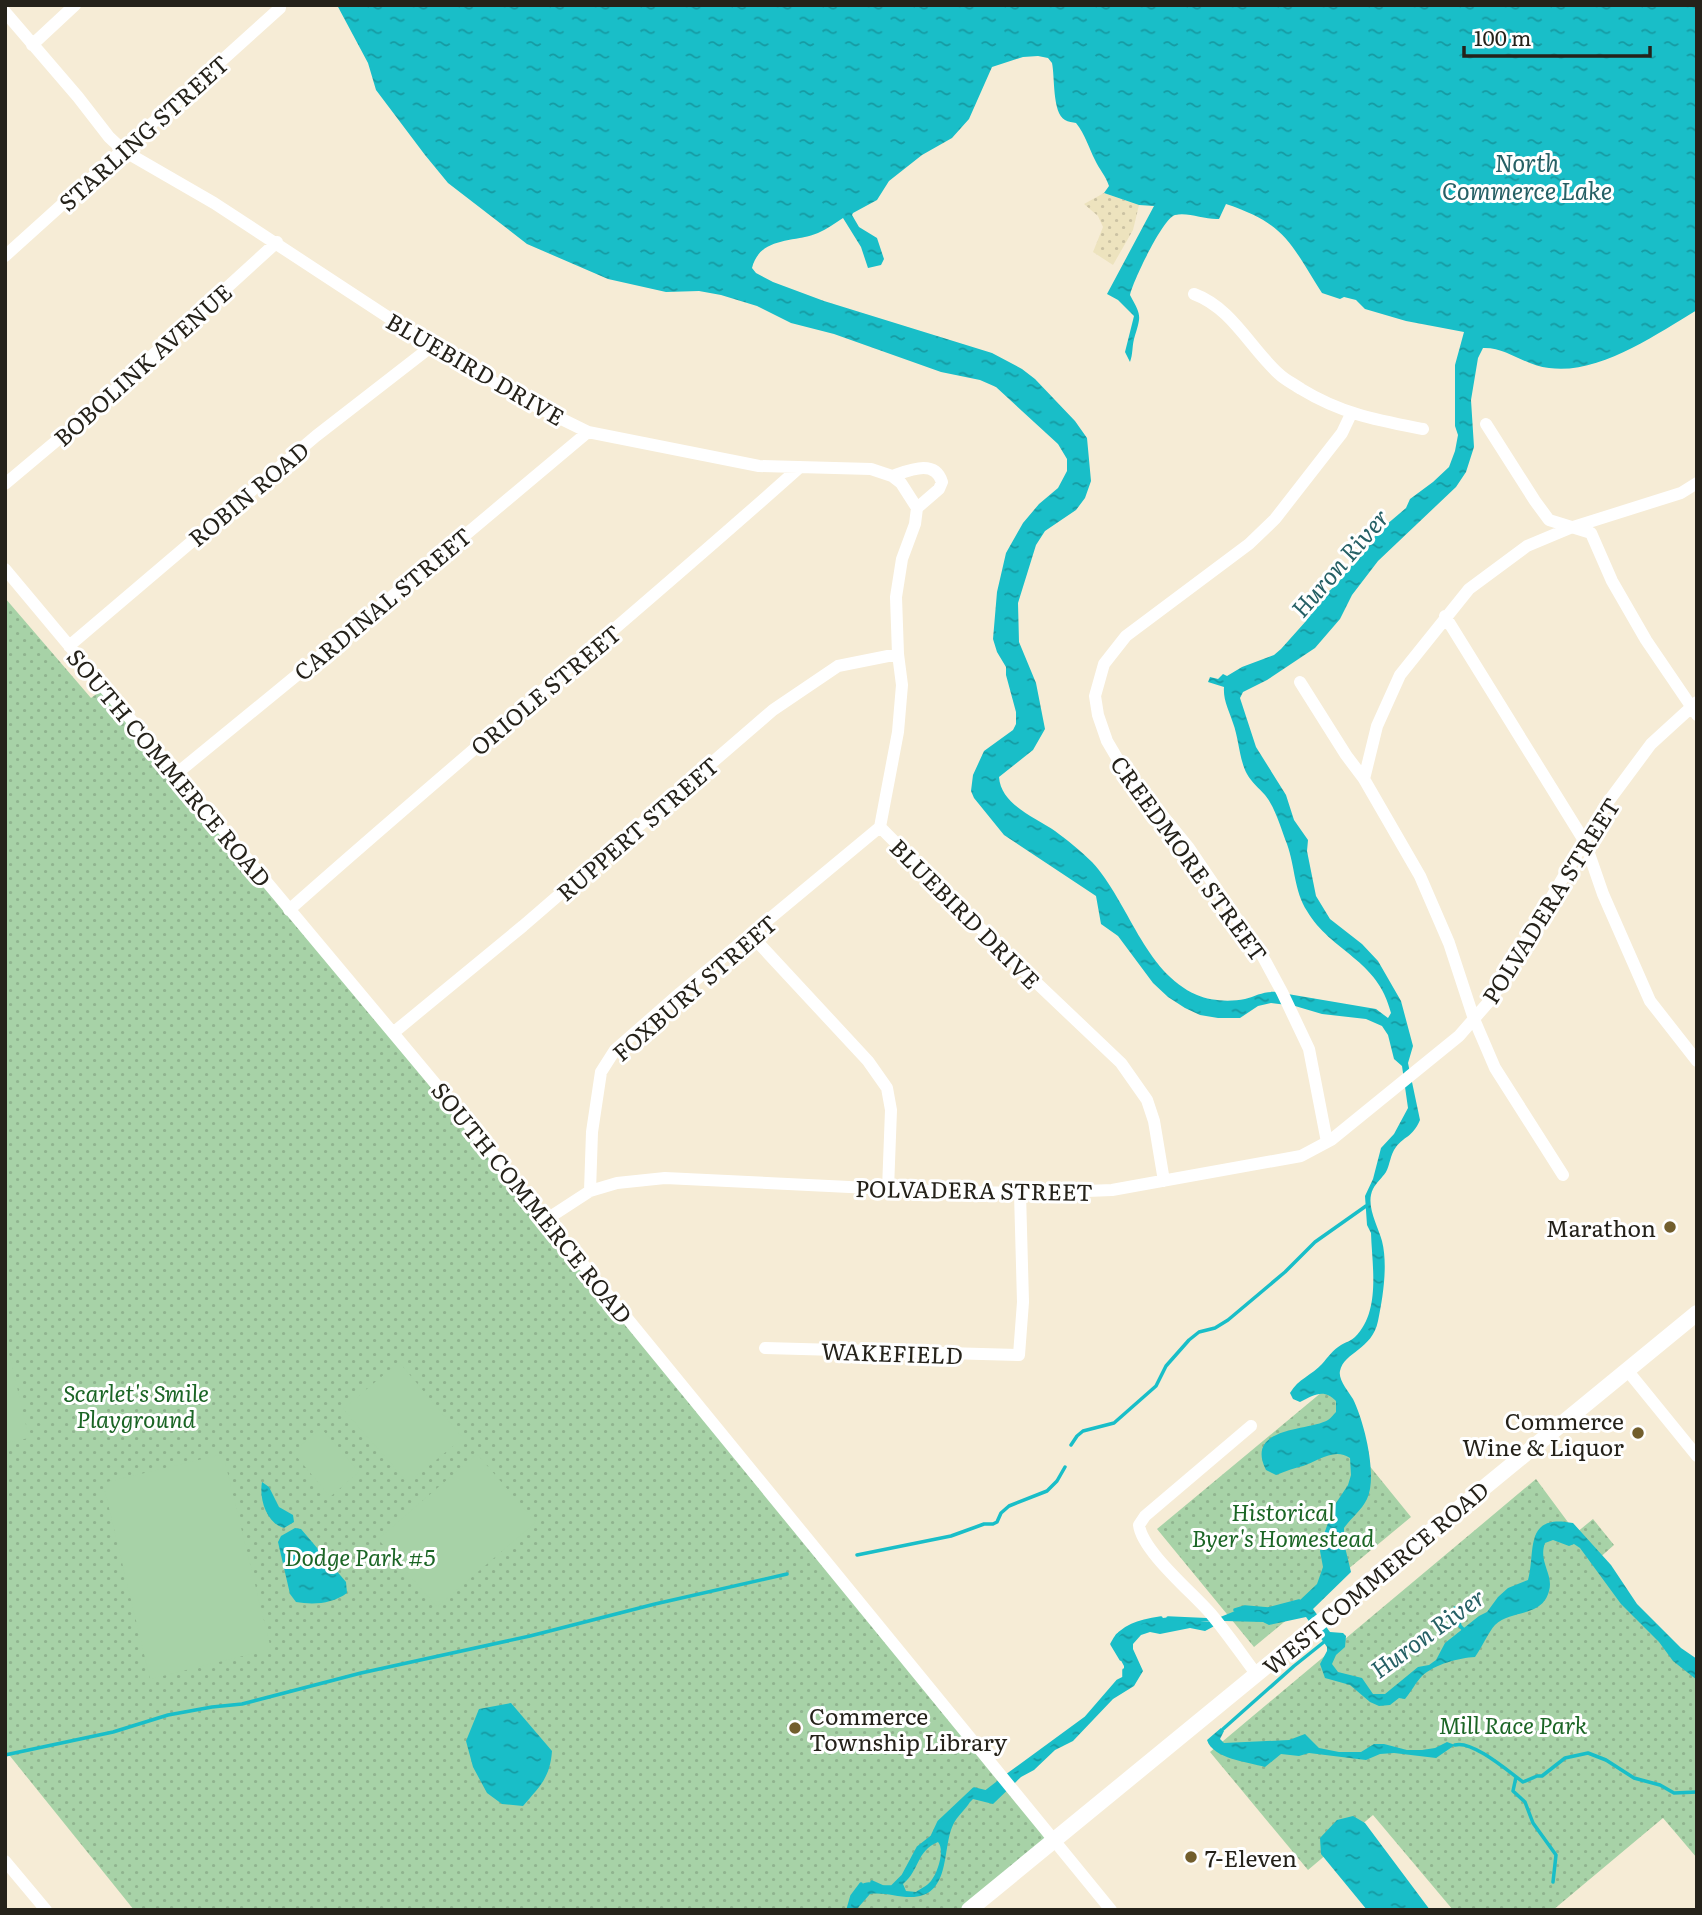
<svg xmlns="http://www.w3.org/2000/svg" width="1702" height="1915" viewBox="0 0 1702 1915" font-family="Literata,serif">
	<defs>
		<pattern id="sand-dots" width="8" height="8" patternUnits="userSpaceOnUse" patternTransform="scale(1.75)"><rect width="8" height="8" fill="#ede3be"/><path d="M2 2h.1M6 6h.1" fill="none" stroke="#cbc2a3" stroke-width="1.8" stroke-linecap="round"/></pattern>
		<pattern id="park-dots" width="8" height="8" patternUnits="userSpaceOnUse" patternTransform="scale(1.75)"><rect width="8" height="8" fill="#a7d2a7"/><path d="M2 2h.1M6 6h.1" fill="none" stroke="#90b48f" stroke-width="1.8" stroke-linecap="round"/></pattern>
		<pattern id="water-ripples" width="26" height="14" patternUnits="userSpaceOnUse" patternTransform="scale(1.75)"><rect width="26" height="14" fill="#19bec8"/><path d="M2 4q2-2 4 0t4 0M15 11q2-2 4 0t4 0" fill="none" stroke="#169aa2"/></pattern>
	</defs>
	<rect width="100%" height="100%" fill="#f6ecd6"/>
	<path fill="url(#sand-dots)" d="M 1104,193 L 1139,205 L 1133,230 L 1113,265 L 1093,252 L 1103,227 L 1098,216 L 1084,204 Z"/>
	<path fill="url(#park-dots)" d="M 5,598 L 91,698 L 102,690 L 987,1758 L 1051,1840 L 966,1910 L 134,1910 L 10,1756 L 5,1756 Z
		M 1334,1382 L 1368,1464 L 1411,1517 L 1254,1647 L 1157,1529 Z
		M 1536,1479 L 1576,1533 L 1593,1519 L 1614,1545 L 1597,1560 L 1697,1673 L 1697,1858 L 1663,1818 L 1553,1910 L 1453,1910 L 1373,1815 L 1308,1870 L 1210,1752 Z"/>
	<path fill="#a7d2a7" d="M 5,1336 L 29,1438 L 5,1443 Z
		M 399,1362 L 463,1438 L 408,1483 L 343,1409 Z
		M 321,1428 L 359,1472 L 330,1497 L 293,1452 Z
		M 223,1454 L 271,1649 L 150,1679 L 103,1483 Z
		M 477,1454 L 536,1522 L 437,1607 L 378,1539 Z"/>
	<path fill="url(#water-ripples)" fill-rule="evenodd" d="M 337,5 L 1697,5 L 1697,310 C 1655,335 1599,375 1549,368 C 1525,366 1507,347 1483,348 L 1478,358 L 1471,400 L 1474,447 L 1466,472 L 1456,487 L 1378,561 L 1352,595 L 1340,619 L 1315,648 L 1267,680 L 1243,692 L 1240,698 L 1256,747 L 1286,795 L 1294,820 L 1308,840 L 1307,851 L 1316,896 L 1330,919 L 1362,944 L 1378,961 L 1401,1001 L 1413,1046 L 1408,1063 L 1420,1120 C 1412,1138 1404,1136 1396,1147 C 1390,1155 1390,1165 1386,1172 C 1382,1178 1376,1183 1373,1189 C 1365,1205 1378,1226 1382,1241 C 1388,1265 1383,1297 1378,1321 C 1372,1350 1344,1352 1340,1371 C 1338,1380 1349,1392 1353,1399 C 1364,1421 1378,1476 1367,1499 C 1361,1511 1351,1518 1344,1528 L 1344,1543 L 1351,1572 L 1313,1609 L 1330,1632 L 1343,1633 L 1346,1636 L 1345,1647 L 1336,1655 L 1332,1664 L 1338,1672 L 1362,1678 L 1373,1694 L 1385,1694 L 1418,1667 L 1429,1665 L 1436,1660 L 1445,1643 L 1479,1616 L 1487,1612 L 1498,1597 L 1508,1588 L 1528,1580 C 1536,1552 1523,1513 1573,1523 L 1611,1565 L 1637,1604 L 1681,1648 L 1697,1659 L 1697,1680 L 1673,1661 L 1659,1642 L 1621,1604 L 1580,1548 L 1574,1544 L 1569,1546 L 1553,1540 L 1545,1543 C 1538,1562 1554,1574 1549,1591 C 1542,1618 1511,1609 1495,1625 C 1489,1631 1481,1649 1475,1657 C 1459,1658 1435,1664 1422,1676 C 1416,1682 1411,1692 1405,1699 L 1399,1698 L 1390,1705 L 1379,1706 L 1370,1702 L 1350,1685 L 1325,1678 L 1320,1664 L 1327,1651 L 1327,1647 L 1306,1617 L 1269,1625 L 1263,1622 L 1224,1621 L 1205,1631 L 1190,1628 L 1160,1634 L 1150,1632 L 1141,1635 L 1133,1644 L 1133,1649 L 1143,1671 L 1134,1686 L 1113,1699 L 1073,1741 L 1055,1750 L 1034,1770 L 1021,1777 L 993,1804 L 973,1799 L 970,1802 C 965,1810 957,1816 953,1825 C 942,1848 951,1894 914,1897 C 899,1898 885,1892 870,1894 L 856,1910 L 848,1910 C 850,1897 858,1878 874,1883 C 881,1884 885,1887 892,1887 L 903,1876 L 918,1848 L 931,1837 L 939,1822 L 974,1789 L 984,1792 L 989,1790 L 1086,1718 L 1118,1681 L 1124,1677 L 1124,1666 L 1112,1644 L 1116,1634 L 1146,1620 L 1171,1617 L 1208,1622 L 1245,1607 L 1268,1609 L 1299,1601 L 1317,1584 L 1323,1567 L 1320,1551 L 1323,1537 L 1334,1506 L 1348,1485 L 1351,1475 L 1350,1458 C 1334,1447 1317,1462 1303,1466 C 1294,1468 1286,1471 1276,1475 L 1266,1470 C 1244,1426 1310,1431 1328,1420 C 1331,1418 1334,1414 1336,1412 L 1336,1401 C 1324,1388 1314,1395 1300,1402 L 1293,1399 L 1290,1393 C 1298,1379 1312,1375 1322,1364 C 1328,1357 1333,1350 1341,1345 C 1346,1342 1351,1341 1355,1337 C 1381,1311 1372,1266 1371,1233 L 1367,1225 L 1365,1196 L 1373,1179 L 1381,1148 L 1394,1134 L 1408,1108 L 1402,1066 L 1394,1059 L 1388,1035 L 1382,1026 L 1366,1019 L 1322,1014 L 1295,1006 L 1271,1003 L 1258,1006 L 1240,1018 L 1218,1018 L 1200,1015 L 1185,1008 L 1168,997 L 1153,983 L 1118,936 L 1101,924 L 1096,896 L 1004,835 L 974,798 L 971,791 L 973,775 L 984,751 L 1013,730 L 1016,724 L 1016,712 L 1006,675 L 1006,667 L 997,652 L 993,639 L 997,592 L 1006,553 L 1023,523 L 1039,504 L 1058,488 L 1067,471 L 1067,459 L 1058,444 L 996,387 L 980,380 L 941,372 L 834,334 L 791,323 L 757,306 L 721,295 L 699,291 L 666,292 L 608,279 L 527,244 L 448,183 L 425,155 L 376,90 L 368,63 ZM 1038,56 L 1048,58 L 1052,63 C 1055,76 1052,113 1065,120 C 1068,122 1073,122 1076,123 C 1085,134 1089,148 1095,160 C 1099,169 1106,176 1109,186 L 1104,193 L 1139,205 L 1154,206 L 1107,294 L 1118,300 L 1134,316 L 1125,352 L 1130,362 C 1133,354 1132,347 1134,339 C 1141,315 1142,317 1130,295 C 1133,281 1163,218 1175,215 C 1189,212 1205,220 1219,219 L 1226,204 C 1286,224 1290,243 1322,293 L 1340,299 L 1344,297 L 1356,300 L 1365,309 L 1406,321 L 1464,332 L 1455,365 L 1455,426 L 1458,435 L 1455,451 L 1449,467 L 1433,482 L 1410,499 L 1406,508 L 1379,531 L 1337,584 L 1316,603 L 1306,621 L 1281,649 L 1274,655 L 1242,667 L 1227,676 L 1223,674 L 1218,679 L 1210,677 L 1208,682 L 1224,687 C 1223,700 1229,710 1233,723 C 1239,739 1239,759 1247,774 C 1252,783 1259,788 1265,795 C 1275,807 1281,829 1287,844 C 1295,866 1294,891 1307,911 C 1331,952 1378,959 1391,1013 L 1388,1018 L 1376,1009 L 1276,992 C 1263,991 1256,996 1245,999 C 1230,1002 1210,1001 1197,995 C 1144,972 1129,902 1092,862 C 1081,851 1067,840 1055,831 C 1035,817 1001,805 999,777 L 1033,750 L 1045,729 L 1036,683 L 1019,642 L 1018,603 L 1036,545 L 1045,531 L 1076,510 L 1085,498 L 1091,481 L 1087,438 L 1075,421 L 1035,379 L 1022,369 L 992,353 L 824,301 L 773,282 L 756,273 L 752,268 C 760,236 794,243 818,233 C 827,229 835,223 843,218 L 861,247 L 868,268 L 881,265 L 884,259 L 877,238 L 859,227 L 852,215 L 853,213 L 877,200 L 889,181 L 922,155 L 952,138 L 969,119 L 992,67 L 1023,57 ZM 938,1842 C 945,1850 938,1872 931,1881 C 927,1886 920,1889 916,1892 L 906,1891 L 903,1884 C 920,1870 916,1851 938,1842 Z
		M 262,1482 L 269,1487 L 279,1507 L 293,1515 L 294,1522 L 284,1528 C 266,1523 259,1498 262,1482 Z
		M 295,1528 L 301,1529 L 346,1582 L 347,1593 C 332,1604 313,1605 296,1602 L 290,1594 L 278,1542 L 281,1536 Z
		M 511,1703 L 552,1751 C 550,1778 540,1786 523,1806 L 502,1804 L 487,1793 L 473,1767 L 466,1741 L 479,1709 Z
		M 1221,1728 L 1224,1731 L 1220,1739 L 1224,1743 L 1289,1740 L 1305,1734 L 1319,1748 L 1339,1752 L 1361,1752 L 1374,1744 L 1384,1744 L 1407,1750 L 1422,1750 L 1435,1748 L 1447,1742 L 1455,1745 L 1436,1758 L 1394,1753 L 1380,1754 L 1366,1760 L 1309,1753 L 1299,1756 L 1281,1754 L 1265,1767 C 1248,1762 1213,1759 1207,1740 Z
		M 1353,1816 L 1365,1823 L 1430,1910 L 1367,1910 L 1321,1854 L 1320,1838 L 1337,1820 Z"/>
	<g fill="none" stroke-linecap="round" stroke-linejoin="round">
		<path stroke="#19bec8" stroke-width="3.5" d="M 1071,1445 L 1077,1436 L 1083,1431 L 1114,1423 L 1156,1386 L 1166,1366 L 1189,1340 L 1199,1332 L 1215,1328 L 1228,1320 L 1285,1272 L 1315,1242 L 1366,1206
			M 857,1555 L 951,1536 L 984,1524 L 993,1524 L 997,1522 L 1001,1513 L 1009,1506 L 1047,1491 L 1057,1481 L 1065,1467
			M 1455,1608 L 1460,1626 L 1463,1629
			M 1235,1610 L 1245,1607 L 1268,1609 L 1299,1601
			M 1168,1618 L 1212,1620
			M 1121,1659 L 1112,1644 C 1120,1626 1141,1621 1161,1618
			M 1223,1729 L 1294,1666 L 1324,1642
			M 1455,1745 C 1472,1740 1508,1771 1523,1782 L 1537,1776 L 1542,1776 L 1565,1758 L 1588,1753 L 1606,1760 L 1634,1778 L 1660,1785 L 1674,1793 L 1697,1792
			M 5,1755 L 113,1732 L 168,1715 L 212,1707 L 242,1704 L 361,1673 L 530,1636 L 655,1604 L 787,1574
			M 1008,1775 L 1086,1718 L 1118,1681 L 1124,1678 L 1124,1670
			M 1516,1777 L 1513,1791 L 1525,1802 L 1533,1823 L 1556,1855 L 1553,1882
			M 872,1882 L 883,1887 L 892,1887 L 903,1876 L 918,1848 L 932,1837 L 939,1822 L 974,1789 L 986,1792 L 999,1782
			M 848,1910 L 852,1896 L 861,1884"/>
		<path stroke="#fff" stroke-width="12" d="M 5,12 L 78,97 L 109,137 L 124,151 L 214,203 L 432,346 L 527,402 L 588,432 L 759,466 L 871,469 L 892,476 L 901,483 L 917,508 L 915,524 L 902,559 L 896,597 L 898,654 L 902,685 L 898,732 L 880,827
			M 32,45 L 75,5
			M 5,256 L 280,8
			M 1194,294 C 1232,308 1250,348 1279,374 C 1285,380 1294,384 1301,389 C 1342,414 1377,420 1423,429
			M 1486,424 L 1535,501 L 1549,520 L 1591,533 L 1612,581 L 1646,640 L 1697,715
			M 892,476 C 910,470 935,459 942,482 L 939,489 L 917,508
			M 5,484 L 86,416 L 277,242
			M 5,569 L 434,1082 L 1111,1910
			M 1445,616 L 1585,842 L 1603,894 L 1650,1001 L 1697,1061
			M 69,646 L 316,436 L 432,346
			M 1300,682 L 1346,755 L 1364,779 L 1420,876 L 1449,943 L 1474,1019 L 1495,1068 L 1563,1175
			M 176,774 L 358,625 L 588,432
			M 1364,779 L 1377,726 L 1400,675 L 1469,589 L 1527,546 L 1570,528 L 1681,493 L 1697,483
			M 880,827 L 1001,949 L 1121,1063 L 1147,1100 L 1154,1121 L 1164,1181
			M 289,910 C 458,760 632,617 800,467
			M 751,935 L 868,1061 L 887,1088 L 891,1110 L 888,1189
			M 393,1033 L 523,926 L 773,710 L 838,666 L 898,654
			M 1327,1142 L 1309,1049 L 1282,992 L 1263,957 L 1189,848 L 1120,763 L 1107,741 L 1098,715 L 1095,696 L 1104,664 L 1126,636 L 1249,544 L 1275,519 L 1342,433 L 1351,414
			M 590,1191 L 592,1132 L 601,1072 L 615,1050 L 680,993 L 880,827
			M 547,1219 L 590,1191 L 617,1183 L 665,1178 L 952,1192 L 1037,1193 L 1112,1190 L 1301,1156 L 1331,1140 L 1459,1036 L 1493,997 L 1605,806 L 1651,744 L 1697,702
			M 765,1348 L 1019,1355 L 1023,1302 L 1020,1193
			M 1627,1370 L 1697,1456
			M 1251,1426 L 1145,1516 L 1139,1525 C 1142,1551 1193,1593 1211,1614 C 1227,1633 1242,1655 1257,1675
			M 5,1861 L 46,1910"/>
		<path stroke="#fff" stroke-width="16" d="M 969,1910 L 1697,1313"/>
	</g>
	<g fill="#725e2d" stroke="#fff" stroke-width="2.5">
		<circle cx="1670" cy="1227" r="7"/>
		<circle cx="1638" cy="1433" r="7"/>
		<circle cx="795" cy="1728" r="7"/>
		<circle cx="1191" cy="1857" r="7"/>
	</g>
	<g text-anchor="middle" dominant-baseline="central" stroke-width="6" stroke-linejoin="round" paint-order="stroke">
		<g font-size="23" fill="#25221a" stroke="#fff">
			<text transform="translate(143 132) rotate(-42)">STARLING STREET</text>
			<text transform="translate(142 364) rotate(-42)">BOBOLINK AVENUE</text>
			<text transform="translate(476 368) rotate(30)">BLUEBIRD DRIVE</text>
			<text transform="translate(248 493) rotate(-40)">ROBIN ROAD</text>
			<text transform="translate(382 603) rotate(-40)">CARDINAL STREET</text>
			<text transform="translate(545 689) rotate(-40)">ORIOLE STREET</text>
			<text transform="translate(170 767) rotate(50)">SOUTH COMMERCE ROAD</text>
			<text transform="translate(637 828) rotate(-41)">RUPPERT STREET</text>
			<text transform="translate(1190 858) rotate(54)">CREEDMORE STREET</text>
			<text transform="translate(1550 900) rotate(-58)">POLVADERA STREET</text>
			<text transform="translate(966 913) rotate(45)">BLUEBIRD DRIVE</text>
			<text transform="translate(694 987) rotate(-41)">FOXBURY STREET</text>
			<text transform="translate(974 1189) rotate(1)">POLVADERA STREET</text>
			<text transform="translate(533 1202) rotate(51)">SOUTH COMMERCE ROAD</text>
			<text transform="translate(892 1352) rotate(2)">WAKEFIELD</text>
			<text transform="translate(1375 1577) rotate(-40)">WEST COMMERCE ROAD</text>
		</g>
		<g font-size="23" fill="#25221a" stroke="#fff" text-anchor="end">
			<text x="1656" y="1227">Marathon</text>
			<text x="1624" y="1420">Commerce<tspan x="1624" dy="26">Wine &amp; Liquor</tspan></text>
			<text x="809" y="1715" text-anchor="start">Commerce<tspan x="809" dy="26">Township Library</tspan></text>
			<text x="1205" y="1857" text-anchor="start">7-Eleven</text>
		</g>
		<g font-size="23" font-style="italic" fill="#1b6525" stroke="#fff">
			<text x="136" y="1392">Scarlet's Smile<tspan x="136" dy="26">Playground</tspan></text>
			<text x="1283" y="1511">Historical<tspan x="1283" dy="26">Byer's Homestead</tspan></text>
			<text x="360" y="1556">Dodge Park #5</text>
			<text x="1513" y="1724">Mill Race Park</text>
		</g>
		<g font-size="24" font-style="italic" fill="#266065" stroke="#fff">
			<text x="1527" y="161">North<tspan x="1527" dy="28">Commerce Lake</tspan></text>
			<text transform="translate(1339 562) rotate(-49)">Huron River</text>
			<text transform="translate(1427 1632) rotate(-36)">Huron River</text>
		</g>
	</g>
	<rect width="1702" height="1915" fill="none" stroke="#25221a" stroke-width="14"/>
	<path d="M1464 46v10h186v-10" fill="none" stroke="#25221a" stroke-width="3.5"/>
	<text x="1474" y="46" font-size="21" fill="#25221a" stroke="#ffffff" stroke-width="5" paint-order="stroke">100 m</text>
</svg>
